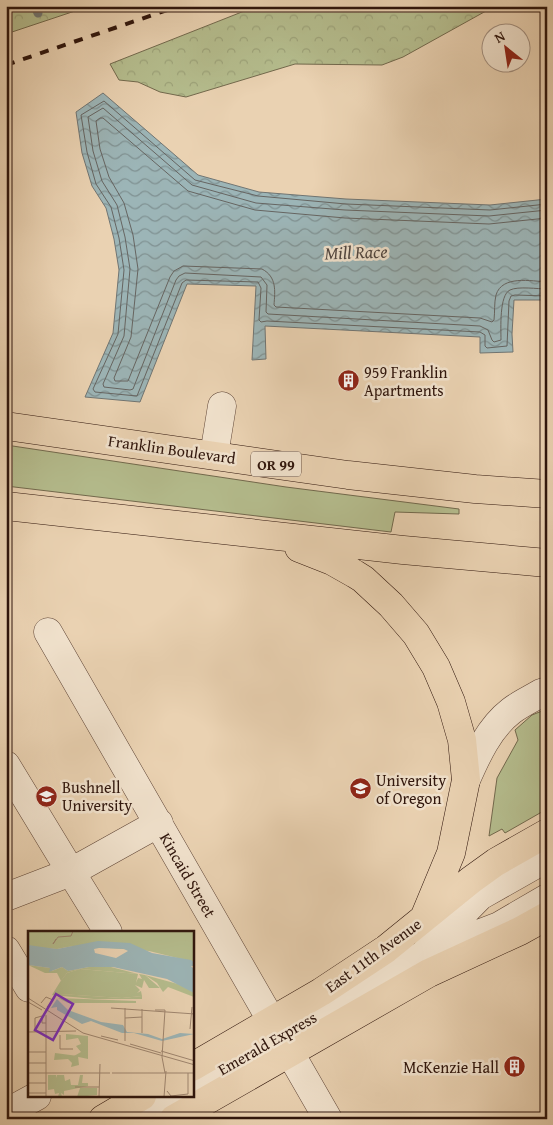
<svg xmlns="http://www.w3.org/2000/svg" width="553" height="1125" viewBox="0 0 553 1125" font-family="'Gentium Book Plus',serif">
	<defs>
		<pattern id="forest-crowns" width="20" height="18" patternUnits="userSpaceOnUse" patternTransform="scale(1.25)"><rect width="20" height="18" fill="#b5bd8e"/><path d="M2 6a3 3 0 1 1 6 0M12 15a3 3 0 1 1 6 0" fill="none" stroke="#9ca279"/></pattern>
		<pattern id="water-waves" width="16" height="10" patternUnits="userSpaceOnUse" patternTransform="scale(1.25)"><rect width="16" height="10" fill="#9cb5b7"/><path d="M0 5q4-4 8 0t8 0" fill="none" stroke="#809293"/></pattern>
	</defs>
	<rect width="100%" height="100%" fill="#ead2b2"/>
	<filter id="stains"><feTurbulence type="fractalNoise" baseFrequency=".004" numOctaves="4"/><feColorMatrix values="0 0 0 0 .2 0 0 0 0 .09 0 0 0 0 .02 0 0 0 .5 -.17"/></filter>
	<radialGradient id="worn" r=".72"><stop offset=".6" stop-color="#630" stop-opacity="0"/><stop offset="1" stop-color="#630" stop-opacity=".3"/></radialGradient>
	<path fill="#b5bd8e" stroke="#72694d" d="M 6,445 L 286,487 L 459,509 L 459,514 L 395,512 L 391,532 L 6,486 Z
		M 547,709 L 547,809 L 505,833 L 502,829 L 489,836 L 497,778 L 518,740 L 515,730 L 532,715 Z"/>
	<path fill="url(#forest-crowns)" stroke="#72694d" d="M 6,6 L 90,6 L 6,34 Z
		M 257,6 L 495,6 L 403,57 L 382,65 L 295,64 L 186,97 L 160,92 L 138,82 L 119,80 L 110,64 Z"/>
	<path fill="url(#water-waves)" stroke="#707573" d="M 103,93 L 198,175 L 259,192 L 346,199 L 490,205 L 547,199 L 547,300 L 514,300 L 512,334 L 513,352 L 480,353 L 480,337 L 265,326 L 266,359 L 252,360 L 256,286 L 187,284 L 140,402 L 85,397 L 113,333 L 119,270 L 114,239 L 106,208 L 92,186 L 82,153 L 76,112 Z"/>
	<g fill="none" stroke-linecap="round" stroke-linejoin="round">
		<path stroke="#666562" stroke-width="1" d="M 547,204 L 490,210 L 346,204 L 258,196 L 195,180 L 104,101 L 81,115 L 87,152 L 96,184 L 111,207 L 119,238 L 124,270 L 118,334 L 93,389 L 95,392 L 137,396 L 182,283 L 186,280 L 258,282 L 261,288 L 259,320 L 261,322 L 267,321 L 480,332 L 485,335 L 485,346 L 487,348 L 507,346 L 509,301 L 511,296 L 515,295 L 547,296
			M 547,210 L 489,216 L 345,210 L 256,203 L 192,185 L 103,108 L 88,117 L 93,151 L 102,181 L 117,205 L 125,237 L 130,269 L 124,336 L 103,384 L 104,387 L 130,390 L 133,389 L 176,280 L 179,276 L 185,273 L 261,277 L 267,285 L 266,312 L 268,314 L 480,326 L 488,330 L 492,340 L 494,342 L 501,340 C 501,329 499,295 510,290 C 518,286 538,289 547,289
			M 547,218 L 489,224 L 345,218 L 255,210 L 188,191 L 103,118 L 100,118 L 96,121 L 100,149 L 109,177 L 124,203 L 133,235 L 138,269 L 131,337 L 114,378 L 115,381 L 128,381 L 170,277 L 174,271 L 183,266 L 262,269 C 277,277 275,291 274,305 L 276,307 L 480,318 L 492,322 L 494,320 C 495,312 494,303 496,295 C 502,275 531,281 547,282"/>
		<path stroke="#707573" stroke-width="9" d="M 35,6 L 38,13"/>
		<defs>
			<path id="minor" d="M 214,455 L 222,406
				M 48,632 L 328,1119
				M 6,765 L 71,872 L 159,823
				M 466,780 C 477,755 489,728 511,711 C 520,704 531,699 541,693 L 547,691
				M 6,897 L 71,872 L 108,932
				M 6,950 L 29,988
				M 427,950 L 480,896 L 547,858
				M 192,1086 L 421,956 L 499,926 L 547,898
				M 6,1113 L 37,1096
				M 135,1119 L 175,1096"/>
			<path id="major" d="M 6,426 L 348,475 L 475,489 L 547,494
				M 6,506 L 403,550 L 547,563
				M 299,548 L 332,561 L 355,574 L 363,579 L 391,605 L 416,634 L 436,667 L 451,702 L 462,740 L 466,780 L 451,853 L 424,918
				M 192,1067 L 321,992 L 386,949 L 471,880 L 496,862 L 547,833
				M 103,1119 L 142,1096
				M 174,1119 L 429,973 L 520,931 L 547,916"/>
		</defs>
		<use href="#minor" stroke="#5e4436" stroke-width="29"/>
		<use href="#major" stroke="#2f150c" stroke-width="29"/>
		<use href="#minor" stroke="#f1e2cd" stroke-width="28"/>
		<use href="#major" stroke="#ead2b2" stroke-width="28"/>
		<path stroke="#2f150c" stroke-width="4" stroke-dasharray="9 9" stroke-linecap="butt" d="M 6,65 L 179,6"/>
	</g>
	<defs>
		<symbol id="building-disc" viewBox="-11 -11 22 22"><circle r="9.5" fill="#8f2418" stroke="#f1e2cd"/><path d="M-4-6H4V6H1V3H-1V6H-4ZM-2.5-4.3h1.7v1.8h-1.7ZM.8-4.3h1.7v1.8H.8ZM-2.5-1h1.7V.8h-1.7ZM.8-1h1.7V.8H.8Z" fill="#fff"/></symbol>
		<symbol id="university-disc" viewBox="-11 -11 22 22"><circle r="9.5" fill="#8f2418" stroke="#f1e2cd"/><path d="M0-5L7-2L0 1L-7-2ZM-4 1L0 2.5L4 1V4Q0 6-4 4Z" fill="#fff"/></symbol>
	</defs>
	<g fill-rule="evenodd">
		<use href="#building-disc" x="336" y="368" width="25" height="25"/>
		<use href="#university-disc" x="348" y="776" width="25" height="25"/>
		<use href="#university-disc" x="34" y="784" width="25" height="25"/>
		<use href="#building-disc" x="502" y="1054" width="25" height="25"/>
	</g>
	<g text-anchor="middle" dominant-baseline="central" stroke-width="5" stroke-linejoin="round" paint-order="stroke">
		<rect fill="#f1e2cd" stroke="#695246" stroke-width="1" x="251" y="451.5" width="50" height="25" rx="4"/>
		<g font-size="15" font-weight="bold" fill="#2f150c">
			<text x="276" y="464">OR 99</text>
		</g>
		<g font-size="16" fill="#2f150c" stroke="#f1e2cd" text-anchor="start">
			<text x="364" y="372">959 Franklin<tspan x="364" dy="18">Apartments</tspan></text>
			<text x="376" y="780">University<tspan x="376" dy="18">of Oregon</tspan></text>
			<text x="62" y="787">Bushnell<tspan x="62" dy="18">University</tspan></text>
			<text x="499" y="1067" text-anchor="end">McKenzie Hall</text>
		</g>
		<g font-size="16" fill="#2f150c" stroke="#f1e2cd">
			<text transform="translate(172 449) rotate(8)">Franklin Boulevard</text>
			<text transform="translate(188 875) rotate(60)">Kincaid Street</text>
			<text transform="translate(373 955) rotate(-36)">East 11th Avenue</text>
			<text transform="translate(267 1043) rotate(-30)">Emerald Express</text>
		</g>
		<g font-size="18" font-style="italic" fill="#50453f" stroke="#f1e2cd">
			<text transform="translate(356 252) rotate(-2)">Mill Race</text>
		</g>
	</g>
	<g transform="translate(28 931)">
		<rect width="166" height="166" fill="#ead2b2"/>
		<path d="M 0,0 L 166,0 L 166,31 L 121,20 L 55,15 L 15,16 L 9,15 ZM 52,38 L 110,43 L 108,52 L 110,47 L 114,48 L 111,43 L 117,44 L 132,57 L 121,57 L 116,49 L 114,57 L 107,54 L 112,59 L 109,62 L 113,60 L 114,65 L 94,67 L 32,63 L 32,51 L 39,42 ZM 27,122 L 50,125 L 51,134 L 43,136 L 44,132 L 40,128 L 26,129 ZM 20,144 L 28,144 L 29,147 L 29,144 L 36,144 L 37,150 L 42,148 L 43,154 L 50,154 L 52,144 L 55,144 L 54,152 L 60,152 L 60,155 L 36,160 L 36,164 L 33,162 L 34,166 L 30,166 L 31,162 L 27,163 L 26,158 L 20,159 ZM 52,157 L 69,157 L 69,164 L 49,166 Z" fill="#b5bd8e"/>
		<path d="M 0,0 L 9,0 L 19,8 L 25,8 L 28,14 L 29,8 L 36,8 L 46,0 L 55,0 L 52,2 L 55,9 L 39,13 L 32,10 L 33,15 L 79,8 L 82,1 L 158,0 L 156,22 L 166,27 L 166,31 L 96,12 L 65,11 L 29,18 L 5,16 L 0,14 ZM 0,34 L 22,37 L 24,40 L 34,36 L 40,40 L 61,36 L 83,36 L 110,43 L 52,38 L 39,42 L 33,50 L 29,42 L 17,42 ZM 117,44 L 157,55 L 166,62 L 166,66 L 140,56 L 135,61 L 129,52 ZM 32,51 L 33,63 L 94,67 L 114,65 L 114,68 L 66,68 L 24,64 ZM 30,67 L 108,70 L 108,72 L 40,72 ZM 38,103 L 60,105 L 60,128 L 46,125 L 53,121 L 48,115 L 53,113 L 50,107 L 38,109 Z" fill="#b5bd8e"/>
		<path d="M 70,10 L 102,12 L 124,22 L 163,29 L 166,31 L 166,35 L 163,35 L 166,38 L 166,62 L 139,48 L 85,36 L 61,36 L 40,40 L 34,36 L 21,41 L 22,37 L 0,34 L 0,14 L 29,18 ZM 71,17 L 96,18 L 100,20 L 88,27 L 67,22 L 66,18 ZM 29,68 L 40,79 L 73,91 L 95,94 L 99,101 L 120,103 L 134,108 L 152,102 L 166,103 L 134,110 L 106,102 L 94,102 L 63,90 L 54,93 L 29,79 L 29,76 L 23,77 Z" fill="#9cb5b7" fill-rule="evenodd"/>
		<path fill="none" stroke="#9f8670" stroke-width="1" d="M 28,8 L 25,13 L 30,6 L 43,5 L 45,0M 0,67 L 55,102 L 167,134M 0,71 L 14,79M 13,72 L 18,66 L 25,69 L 19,76M 83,77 L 167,83M 127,79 L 137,79 L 134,126 L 137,142M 97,87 L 114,86M 162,98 L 164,76M 0,101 L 48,100M 7,101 L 7,87 L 14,85 L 14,92 L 18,92M 114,102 L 114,78M 32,104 L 32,118 L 45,118M 73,105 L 90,109M 97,110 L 97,77M 102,113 L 133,122M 133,120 L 167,130M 0,121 L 18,121M 0,132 L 18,132M 0,142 L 82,142M 84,142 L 167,142M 0,152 L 18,152M 47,156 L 71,156M 139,160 L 143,165 L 160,163 L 160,142M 0,162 L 18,162M 18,166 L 18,84M 71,166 L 72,133M 136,166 L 138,140"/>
		<path fill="#7b2cbf" fill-opacity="0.15" stroke="#7b2cbf" stroke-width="2.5" d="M 28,63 L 45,73 L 25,109 L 7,99 Z"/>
		<rect width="166" height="166" fill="none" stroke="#2f150c" stroke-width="2.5"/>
	</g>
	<rect width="553" height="1125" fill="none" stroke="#ead2b2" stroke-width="25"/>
	<rect x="8" y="8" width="538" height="1110" fill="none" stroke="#2f150c" stroke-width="2.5"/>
	<rect x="12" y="12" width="528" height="1100" fill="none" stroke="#2f150c"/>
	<g transform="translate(506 48) rotate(330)"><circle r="24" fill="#f1e2cd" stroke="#a39080"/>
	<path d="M0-4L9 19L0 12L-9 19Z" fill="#8f2418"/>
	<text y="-8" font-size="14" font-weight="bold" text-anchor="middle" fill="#2f150c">N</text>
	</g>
	<rect width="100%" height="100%" filter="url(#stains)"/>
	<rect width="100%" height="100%" fill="url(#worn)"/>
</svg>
